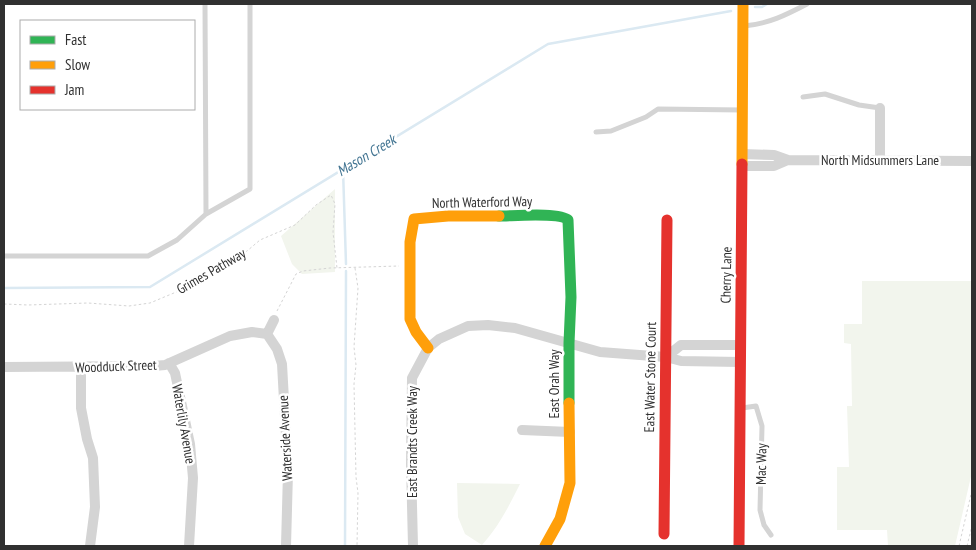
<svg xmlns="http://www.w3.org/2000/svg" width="976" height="550" viewBox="0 0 976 550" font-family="'PT Sans Narrow',sans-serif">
	<rect width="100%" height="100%" fill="#fff"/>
	<path fill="#f2f5ed" d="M 335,189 L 335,272 L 302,274 L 292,264 L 281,236 Z
		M 862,281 L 972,281 L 972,472 L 955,546 L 888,546 L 887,530 L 837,530 L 837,467 L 849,467 L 847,406 L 852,406 L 851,344 L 844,343 L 844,324 L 862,324 Z
		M 457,483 L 520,484 C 509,506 499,526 482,545 L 465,534 L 458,517 Z"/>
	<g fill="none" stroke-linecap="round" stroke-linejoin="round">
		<path stroke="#dbe9f2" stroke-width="2.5" d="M 755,7 L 762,7 L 767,4
			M 343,169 L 346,264
			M 4,288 L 150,287 L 548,44 L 731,11
			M 345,546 L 346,271"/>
		<path stroke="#d4d4d4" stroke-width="1" stroke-dasharray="2.5 2.5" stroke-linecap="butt" d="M 355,268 L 358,288 L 354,347 L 356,365 L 354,384 L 356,477 L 358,493 L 357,546
			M 4,304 L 28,305 L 88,303 L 129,306 L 150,303 L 181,290 L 224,266 L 247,251 L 260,240 L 295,225 L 316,205 L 331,195 L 335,204 L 333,232 L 337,268
			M 277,311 L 296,274 L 303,271 L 330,268 L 399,266
			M 959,546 L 972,490
			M 967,546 L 972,526"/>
		<path stroke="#d4d4d4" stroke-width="5" d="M 205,4 L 206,214
			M 744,26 C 768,24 786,15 807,4
			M 803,97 L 825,94 L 859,105 L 880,108
			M 596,132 L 611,131 L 646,117 L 658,109 L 742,110
			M 4,256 L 148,256 L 177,240 L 206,214 L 250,189 L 250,4
			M 742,408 L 756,406 L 762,426 L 760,510 L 764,525 L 771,535"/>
		<path stroke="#d4d4d4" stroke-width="10" d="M 742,154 L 774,155 L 788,160 L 972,161
			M 880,160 L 880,108
			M 742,166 L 774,166 L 788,160
			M 267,334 L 277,349 L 282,364 L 288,472 L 286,546
			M 267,334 L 274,320
			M 740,345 L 681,345 L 666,357 L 681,361 L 740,362
			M 169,363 L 175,373 L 190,444 L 193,478 L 189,546
			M 4,367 L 154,366 L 165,365 L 230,336 L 252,332 L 267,334
			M 81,368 L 81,408 L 87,439 L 93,458 L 95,507 L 90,546
			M 522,430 L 570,432
			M 413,546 L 411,465 L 412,378 L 428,348 L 439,339 L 468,326 L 488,325 L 515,328 L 600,352 L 666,357"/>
		<path stroke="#30b455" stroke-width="11" d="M 499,216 C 513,216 560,212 568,220 L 571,297 L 569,343 L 569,403"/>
		<path stroke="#ff9f0a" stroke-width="11" d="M 742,164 L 743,4
			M 428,348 L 416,332 L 410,319 L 410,242 L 414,219 L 448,216 L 499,216
			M 545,546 L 560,519 L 570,483 L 569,403"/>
		<path stroke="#e5322d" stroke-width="11" d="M 664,534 L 667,220
			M 739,546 L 742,164"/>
	</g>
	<g text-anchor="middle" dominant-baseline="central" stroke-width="5" stroke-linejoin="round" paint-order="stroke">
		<g font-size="14" fill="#303030" stroke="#fff">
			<text x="880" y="160">North Midsummers Lane</text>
			<text transform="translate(482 202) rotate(-1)">North Waterford Way</text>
			<text transform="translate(211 271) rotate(-30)">Grimes Pathway</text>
			<text transform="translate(726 275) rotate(-89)">Cherry Lane</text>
			<text transform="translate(116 366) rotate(-2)">Woodduck Street</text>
			<text transform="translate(650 377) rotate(-89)">East Water Stone Court</text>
			<text transform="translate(554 384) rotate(-90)">East Orah Way</text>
			<text transform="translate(184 424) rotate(80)">Waterlily Avenue</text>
			<text transform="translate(285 438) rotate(-93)">Waterside Avenue</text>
			<text transform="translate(412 442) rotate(-90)">East Brandts Creek Way</text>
			<text transform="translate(761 464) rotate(-89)">Mac Way</text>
		</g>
		<g font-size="15" font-style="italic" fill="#407391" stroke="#fff">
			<text transform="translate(366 155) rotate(-31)">Mason Creek</text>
		</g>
	</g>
	<rect width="976" height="550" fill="none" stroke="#303030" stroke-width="10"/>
	<rect x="20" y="20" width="175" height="90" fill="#ffffff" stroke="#acacac"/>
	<rect x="30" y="36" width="25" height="8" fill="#30b455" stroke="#acacac"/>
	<text x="65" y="45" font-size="15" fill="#303030">Fast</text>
	<rect x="30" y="61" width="25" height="8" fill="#ff9f0a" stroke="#acacac"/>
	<text x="65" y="70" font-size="15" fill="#303030">Slow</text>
	<rect x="30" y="86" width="25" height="8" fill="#e5322d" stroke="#acacac"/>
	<text x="65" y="95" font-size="15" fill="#303030">Jam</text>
</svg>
